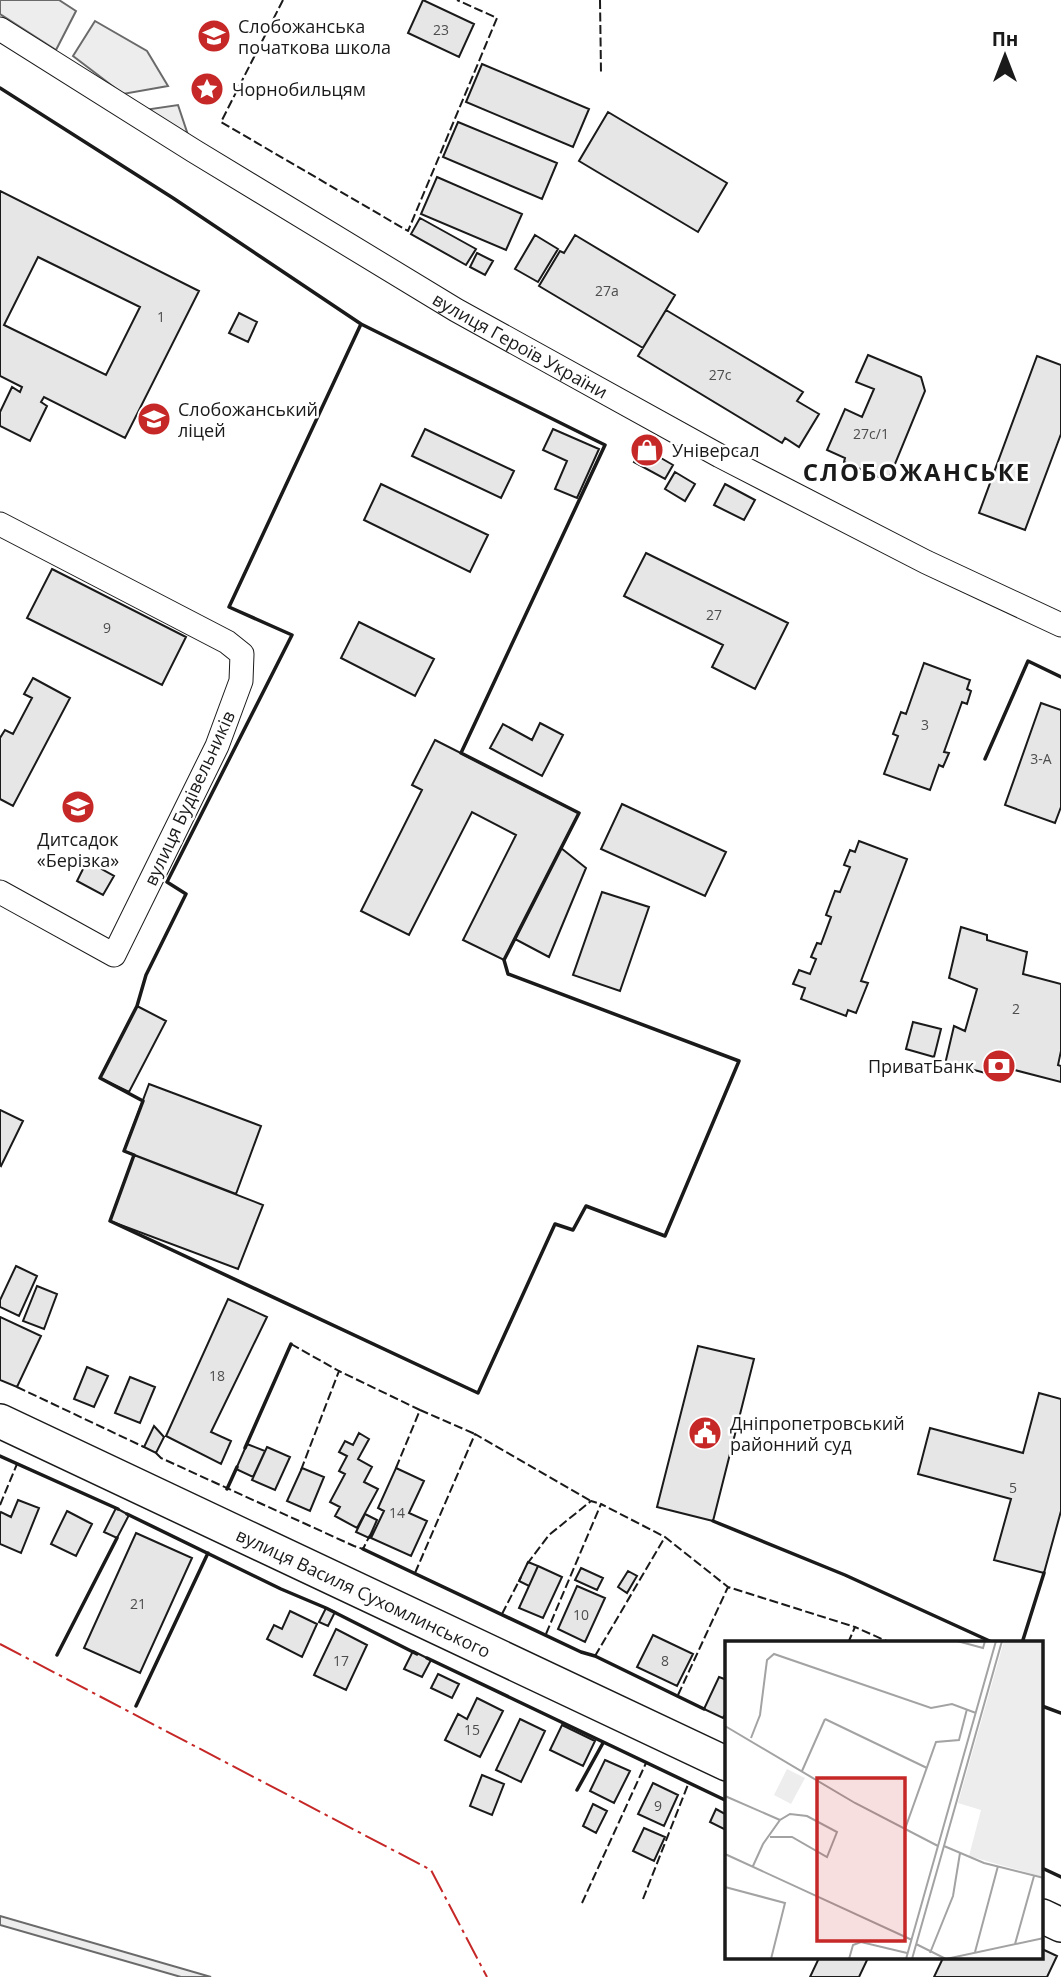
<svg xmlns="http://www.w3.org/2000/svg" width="1061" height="1977" viewBox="0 0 1061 1977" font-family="'Open Sans',sans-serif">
	<rect width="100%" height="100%" fill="#fff"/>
	<path fill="#ededed" stroke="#6a6a6a" stroke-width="2" d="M 0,0 L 59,0 L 76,11 L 56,50 L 0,14 Z
		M 95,21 L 147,51 L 168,86 L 123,94 L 73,56 Z
		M 178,105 L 189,138 L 144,110 Z
		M 0,1916 L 211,1977 L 181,1977 L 0,1925 Z"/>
	<path fill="#e6e6e6" stroke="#1a1a1a" stroke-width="2" fill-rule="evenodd" d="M 423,0 L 474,24 L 459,57 L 408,33 Z
		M 482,64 L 589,109 L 573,147 L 466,102 Z
		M 608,112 L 727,183 L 698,232 L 579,161 Z
		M 458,122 L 557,163 L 542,199 L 443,157 Z
		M 437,177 L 522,214 L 506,250 L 421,214 Z
		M 0,191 L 199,291 L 125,438 L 44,397 L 41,402 L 47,406 L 30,441 L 0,426 L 0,412 L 12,387 L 20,392 L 22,387 L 0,376 ZM 38,257 L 140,307 L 106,375 L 4,325 Z
		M 420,218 L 476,249 L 466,265 L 411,234 Z
		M 535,235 L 558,249 L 538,282 L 515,269 Z
		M 575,235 L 675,295 L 643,348 L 539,286 L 560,251 L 564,253 Z
		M 477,253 L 493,261 L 485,275 L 470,267 Z
		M 666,310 L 803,392 L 797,401 L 819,414 L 799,447 L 785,438 L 782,443 L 638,356 Z
		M 239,313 L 257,322 L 248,342 L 229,333 Z
		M 868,355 L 921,377 L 925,391 L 888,481 L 844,462 L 845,458 L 827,450 L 845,409 L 862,417 L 874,389 L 856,382 Z
		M 1037,356 L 1061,365 L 1061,434 L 1025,530 L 979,513 Z
		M 425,429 L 514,471 L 501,498 L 412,456 Z
		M 553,429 L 599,449 L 577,498 L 555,489 L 567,461 L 543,450 Z
		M 642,447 L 673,465 L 665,479 L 634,462 Z
		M 675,472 L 695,484 L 685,501 L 665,489 Z
		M 381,484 L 488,535 L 470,572 L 364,520 Z
		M 725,484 L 755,500 L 744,520 L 714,505 Z
		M 646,553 L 788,623 L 755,689 L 712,667 L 723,645 L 624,596 Z
		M 52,569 L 186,637 L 162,685 L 27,618 Z
		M 359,622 L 434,659 L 415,696 L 341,658 Z
		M 924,663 L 970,680 L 967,689 L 971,691 L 967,704 L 962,702 L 944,752 L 949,753 L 943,767 L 939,765 L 930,790 L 884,774 L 898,736 L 893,734 L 901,712 L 906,714 Z
		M 33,678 L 70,698 L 13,806 L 0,799 L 0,738 L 5,730 L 13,734 L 32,698 L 24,694 Z
		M 1041,703 L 1061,710 L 1061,807 L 1055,823 L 1005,805 Z
		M 540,723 L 563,735 L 542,776 L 490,748 L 503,724 L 532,740 Z
		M 435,740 L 579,813 L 504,960 L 463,940 L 516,835 L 472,812 L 409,935 L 361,911 L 422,790 L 412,785 Z
		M 622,804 L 726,852 L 705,896 L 601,849 Z
		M 859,841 L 907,859 L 861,981 L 868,983 L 856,1013 L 848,1010 L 846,1016 L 801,999 L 805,988 L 793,984 L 799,970 L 810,974 L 816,959 L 811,957 L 817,943 L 821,944 L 831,917 L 826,915 L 835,891 L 840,892 L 850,867 L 844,865 L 850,850 L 855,852 Z
		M 561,848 L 586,868 L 549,957 L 515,939 Z
		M 87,861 L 114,876 L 103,895 L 77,881 Z
		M 602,892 L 649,907 L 620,991 L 573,975 Z
		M 961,927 L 987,935 L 987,940 L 1027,952 L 1023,974 L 1061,984 L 1061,1051 L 1058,1065 L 1061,1066 L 1061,1082 L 999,1066 L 997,1076 L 959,1066 L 952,1070 L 947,1065 L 946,1060 L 954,1026 L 965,1031 L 977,989 L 949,978 Z
		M 137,1006 L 166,1021 L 129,1092 L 100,1078 Z
		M 913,1022 L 941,1029 L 934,1057 L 906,1049 Z
		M 149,1084 L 261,1126 L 236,1194 L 124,1151 Z
		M 0,1110 L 23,1121 L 1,1166 L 0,1165 Z
		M 134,1155 L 263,1205 L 238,1269 L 110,1221 Z
		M 16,1266 L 37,1276 L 19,1316 L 0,1307 L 0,1300 Z
		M 37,1286 L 57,1294 L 44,1329 L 23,1321 Z
		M 228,1299 L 267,1317 L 211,1432 L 231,1441 L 221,1464 L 166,1436 Z
		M 0,1317 L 41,1336 L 17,1387 L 0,1380 Z
		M 698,1346 L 754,1359 L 713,1521 L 657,1507 Z
		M 87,1367 L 108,1376 L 94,1407 L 74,1399 Z
		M 130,1377 L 155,1387 L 140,1423 L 115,1413 Z
		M 1039,1393 L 1061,1399 L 1061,1511 L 1044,1573 L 994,1560 L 1011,1499 L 918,1474 L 930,1428 L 1023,1453 Z
		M 154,1426 L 164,1437 L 156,1453 L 144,1447 Z
		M 359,1433 L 369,1439 L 358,1459 L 372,1467 L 364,1482 L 378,1489 L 357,1528 L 335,1516 L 340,1507 L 330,1502 L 345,1474 L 339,1471 L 347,1456 L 339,1452 L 345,1441 L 353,1445 Z
		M 247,1444 L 265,1451 L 253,1477 L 236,1469 Z
		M 267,1447 L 290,1457 L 275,1490 L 252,1480 Z
		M 302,1468 L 324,1477 L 310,1511 L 287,1501 Z
		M 396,1468 L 424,1481 L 409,1513 L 427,1521 L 411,1556 L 371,1538 L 384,1511 L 378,1508 Z
		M 18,1500 L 39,1508 L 21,1553 L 0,1544 L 0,1514 L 1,1512 L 11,1517 Z
		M 116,1508 L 129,1515 L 117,1538 L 104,1532 Z
		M 67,1511 L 92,1524 L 76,1556 L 51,1544 Z
		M 365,1514 L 377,1520 L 369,1538 L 356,1532 Z
		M 136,1533 L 192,1558 L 140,1673 L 84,1648 Z
		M 528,1562 L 538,1566 L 529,1586 L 519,1581 Z
		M 538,1566 L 562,1577 L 543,1618 L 519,1608 Z
		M 581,1568 L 603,1578 L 597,1590 L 575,1580 Z
		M 628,1571 L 637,1576 L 627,1593 L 618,1587 Z
		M 577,1586 L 605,1598 L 585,1642 L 558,1629 Z
		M 326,1608 L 335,1612 L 328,1626 L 319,1622 Z
		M 290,1611 L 317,1624 L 302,1657 L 267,1639 L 274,1625 L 282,1629 Z
		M 336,1629 L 367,1645 L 346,1690 L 314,1675 Z
		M 653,1635 L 693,1654 L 677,1686 L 637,1667 Z
		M 413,1651 L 431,1660 L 422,1677 L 404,1669 Z
		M 438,1674 L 459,1684 L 452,1698 L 431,1688 Z
		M 719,1677 L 727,1680 L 727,1711 L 723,1718 L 704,1709 Z
		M 477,1698 L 503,1711 L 480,1757 L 445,1740 L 458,1714 L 467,1719 Z
		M 520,1719 L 545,1731 L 521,1782 L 496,1770 Z
		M 562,1725 L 595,1741 L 583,1766 L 550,1750 Z
		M 605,1760 L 630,1771 L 614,1803 L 590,1791 Z
		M 482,1775 L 504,1784 L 492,1815 L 470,1806 Z
		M 653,1783 L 678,1795 L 664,1826 L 638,1814 Z
		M 593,1804 L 607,1811 L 596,1833 L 583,1826 Z
		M 716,1809 L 727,1815 L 726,1830 L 710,1822 Z
		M 644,1828 L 665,1837 L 654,1861 L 633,1851 Z
		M 1042,1949 L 1057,1956 L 1047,1977 L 934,1977 L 943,1958 L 1042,1958 Z
		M 819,1958 L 868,1958 L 859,1977 L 810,1977 Z"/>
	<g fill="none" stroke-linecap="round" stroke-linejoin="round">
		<defs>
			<g id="minor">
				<path id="s1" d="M 0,29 L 194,151 L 456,310 L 720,456 L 926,562 L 1061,625"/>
				<path d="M 0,524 L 227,642 L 242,654 L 241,681 L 217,746 L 114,955 L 0,892"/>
			</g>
			<g id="secondary">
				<path id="s2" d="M 0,1421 L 727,1764"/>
				<path d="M 1042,1916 L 1061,1925"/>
			</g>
		</defs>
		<use href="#minor" stroke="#1a1a1a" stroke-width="25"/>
		<use href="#secondary" stroke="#1a1a1a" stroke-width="36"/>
		<use href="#minor" stroke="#fff" stroke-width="23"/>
		<use href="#secondary" stroke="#fff" stroke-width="33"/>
		<path stroke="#1a1a1a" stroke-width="2" stroke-dasharray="9 3.5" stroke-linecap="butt" d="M 283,0 L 221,122 L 408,231 L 497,18 L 457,0
			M 600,0 L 601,73
			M 291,1344 L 339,1371
			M 17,1387 L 144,1447
			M 156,1453 L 161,1458 L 354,1546 L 363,1549 L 370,1535
			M 396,1468 L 420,1410 L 475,1434
			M 301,1470 L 339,1371 L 420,1410
			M 0,1505 L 17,1464
			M 527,1564 L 549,1535 L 591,1501 L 601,1504
			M 415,1573 L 475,1434 L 591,1501
			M 502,1614 L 521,1577
			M 546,1634 L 601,1504 L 665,1537
			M 848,1643 L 855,1627 L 891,1643
			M 595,1656 L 665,1537 L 728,1587
			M 678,1695 L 728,1587 L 855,1627
			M 643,1899 L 689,1782
			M 582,1903 L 646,1763"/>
		<path stroke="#1a1a1a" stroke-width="3.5" d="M 0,88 L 173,198 L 361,324
			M 361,324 L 605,445 L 461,753 L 579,813 L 504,960 L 508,974 L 739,1061 L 665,1236 L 586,1206 L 573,1230 L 555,1224 L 478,1393 L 110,1221 L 134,1155 L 124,1151 L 143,1101 L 100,1078 L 137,1006 L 146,975 L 186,894 L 167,882 L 292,635 L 229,607 Z
			M 985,759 L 1028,661 L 1061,677
			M 245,1448 L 291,1344
			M 0,1456 L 118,1509
			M 227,1489 L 237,1467
			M 127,1514 L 281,1589 L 326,1608 L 417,1654
			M 713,1521 L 845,1575 L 994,1643
			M 363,1549 L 581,1652 L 595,1656 L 704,1709
			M 1022,1643 L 1044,1573
			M 57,1655 L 117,1538
			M 427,1658 L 727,1801
			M 136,1706 L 208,1553
			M 1042,1706 L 1061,1713
			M 577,1790 L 603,1743
			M 1042,1868 L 1061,1877"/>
		<path stroke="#c62828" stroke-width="2" stroke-dasharray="24 5 3.5 5" stroke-linecap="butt" d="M 0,1644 L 431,1870 L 487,1977"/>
	</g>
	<defs>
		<symbol id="school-disc" viewBox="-11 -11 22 22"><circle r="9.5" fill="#c62828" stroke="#fff"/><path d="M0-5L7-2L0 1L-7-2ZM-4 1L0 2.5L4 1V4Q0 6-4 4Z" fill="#fff"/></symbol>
		<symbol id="sight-disc" viewBox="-11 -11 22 22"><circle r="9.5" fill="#c62828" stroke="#fff"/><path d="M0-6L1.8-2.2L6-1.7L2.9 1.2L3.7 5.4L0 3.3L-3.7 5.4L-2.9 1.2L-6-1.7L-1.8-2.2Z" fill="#fff"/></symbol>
		<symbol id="shop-disc" viewBox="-11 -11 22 22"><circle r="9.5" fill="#c62828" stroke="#fff"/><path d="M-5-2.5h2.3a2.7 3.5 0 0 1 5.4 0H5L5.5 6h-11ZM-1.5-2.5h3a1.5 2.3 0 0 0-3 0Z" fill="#fff"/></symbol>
		<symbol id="bank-disc" viewBox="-11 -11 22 22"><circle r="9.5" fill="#c62828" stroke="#fff"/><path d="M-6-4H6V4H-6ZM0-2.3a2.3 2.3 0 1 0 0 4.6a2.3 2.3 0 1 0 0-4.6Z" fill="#fff"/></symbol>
		<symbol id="civic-disc" viewBox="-11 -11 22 22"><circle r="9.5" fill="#c62828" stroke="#fff"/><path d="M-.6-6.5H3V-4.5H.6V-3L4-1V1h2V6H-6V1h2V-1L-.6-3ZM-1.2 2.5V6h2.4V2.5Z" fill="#fff"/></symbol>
	</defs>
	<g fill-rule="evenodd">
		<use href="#school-disc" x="195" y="17" width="38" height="38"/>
		<use href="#sight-disc" x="188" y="70" width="38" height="38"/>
		<use href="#school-disc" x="135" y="400" width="38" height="38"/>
		<use href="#shop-disc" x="628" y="431" width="38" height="38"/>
		<use href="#school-disc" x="59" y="788" width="38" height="38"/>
		<use href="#bank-disc" x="980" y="1047" width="38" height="38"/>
		<use href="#civic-disc" x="686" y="1414" width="38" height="38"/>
	</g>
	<g text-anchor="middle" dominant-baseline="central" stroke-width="5" stroke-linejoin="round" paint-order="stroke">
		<g font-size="14" fill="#4d4d4d">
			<text x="441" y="29">23</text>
			<text x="607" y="290">27а</text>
			<text x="161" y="316">1</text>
			<text x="720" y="374">27c</text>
			<text x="871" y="433">27с/1</text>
			<text x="714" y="614">27</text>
			<text x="107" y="627">9</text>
			<text x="925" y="724">3</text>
			<text x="1041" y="758">3-А</text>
			<text x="1016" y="1008">2</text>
			<text x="217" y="1375">18</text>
			<text x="1013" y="1487">5</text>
			<text x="397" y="1512">14</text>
			<text x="138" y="1603">21</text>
			<text x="581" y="1614">10</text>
			<text x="341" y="1660">17</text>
			<text x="665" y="1660">8</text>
			<text x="472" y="1729">15</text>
			<text x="658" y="1805">9</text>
		</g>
		<g font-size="18" fill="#1a1a1a" stroke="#fff" text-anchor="start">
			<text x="238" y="26">Cлобожанська<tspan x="238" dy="21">початкова школа</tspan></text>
			<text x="232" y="89">Чорнобильцям</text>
			<text x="178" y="409">Слобожанський<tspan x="178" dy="21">ліцей</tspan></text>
			<text x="672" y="450">Універсал</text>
			<text x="78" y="839" text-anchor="middle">Дитсадок<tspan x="78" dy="21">«Берізка»</tspan></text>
			<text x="974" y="1066" text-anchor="end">ПриватБанк</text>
			<text x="730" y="1423">Дніпропетровський<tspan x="730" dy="21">районний суд</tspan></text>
		</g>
		<g font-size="18" fill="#1a1a1a" stroke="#fff">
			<text stroke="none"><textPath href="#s1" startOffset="609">вулиця Героїв України</textPath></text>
			<text transform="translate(189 798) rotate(-65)">вулиця Будівельників</text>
			<text stroke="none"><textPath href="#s2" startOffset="402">вулиця Василя Сухомлинського</textPath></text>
		</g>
		<g font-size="24" font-weight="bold" letter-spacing="2" fill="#1a1a1a" stroke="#fff">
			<text x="917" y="471">СЛОБОЖАНСЬКЕ</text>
		</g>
	</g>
	<g transform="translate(725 1641)">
		<rect width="318" height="318" fill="#fff"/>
		<path d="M 279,0 L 318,0 L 318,236 L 244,215 L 256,169 L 233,162 ZM 62,128 L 80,137 L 66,163 L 49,154 Z" fill="#ededed"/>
		<path fill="none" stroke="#a3a3a3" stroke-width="2" d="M 232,0 L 258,7 L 260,0M 100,78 L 202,127M 0,85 L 130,162 L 213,205M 26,97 L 35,74 L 42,19 L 49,13 L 206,67 L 227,63 L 251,72M 77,130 L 100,78M 0,155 L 55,179M 180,188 L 211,101 L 234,99 L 242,68M 219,205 L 259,222 L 319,237M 0,213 L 187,299M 28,225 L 38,203 L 55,179 L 65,173 L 82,175 L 112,191 L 102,216 L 67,196 L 45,196M 0,246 L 60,262 L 46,318M 191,303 L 221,318 L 319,297M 290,303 L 309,235M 250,311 L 273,225M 205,312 L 228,255 L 235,212M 124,318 L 128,304 L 136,301 L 182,312M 181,318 L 271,0M 187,318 L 277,0"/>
		<path fill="#c62828" fill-opacity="0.15" stroke="#c62828" stroke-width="3.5" d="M 92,137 L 180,137 L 180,300 L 92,300 Z"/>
		<rect width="318" height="318" fill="none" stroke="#1a1a1a" stroke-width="3.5"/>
	</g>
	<g transform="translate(1005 56)" stroke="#ffffff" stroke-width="5" paint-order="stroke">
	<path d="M0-5L12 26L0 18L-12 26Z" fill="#1a1a1a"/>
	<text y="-10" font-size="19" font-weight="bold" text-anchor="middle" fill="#1a1a1a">Пн</text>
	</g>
</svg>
